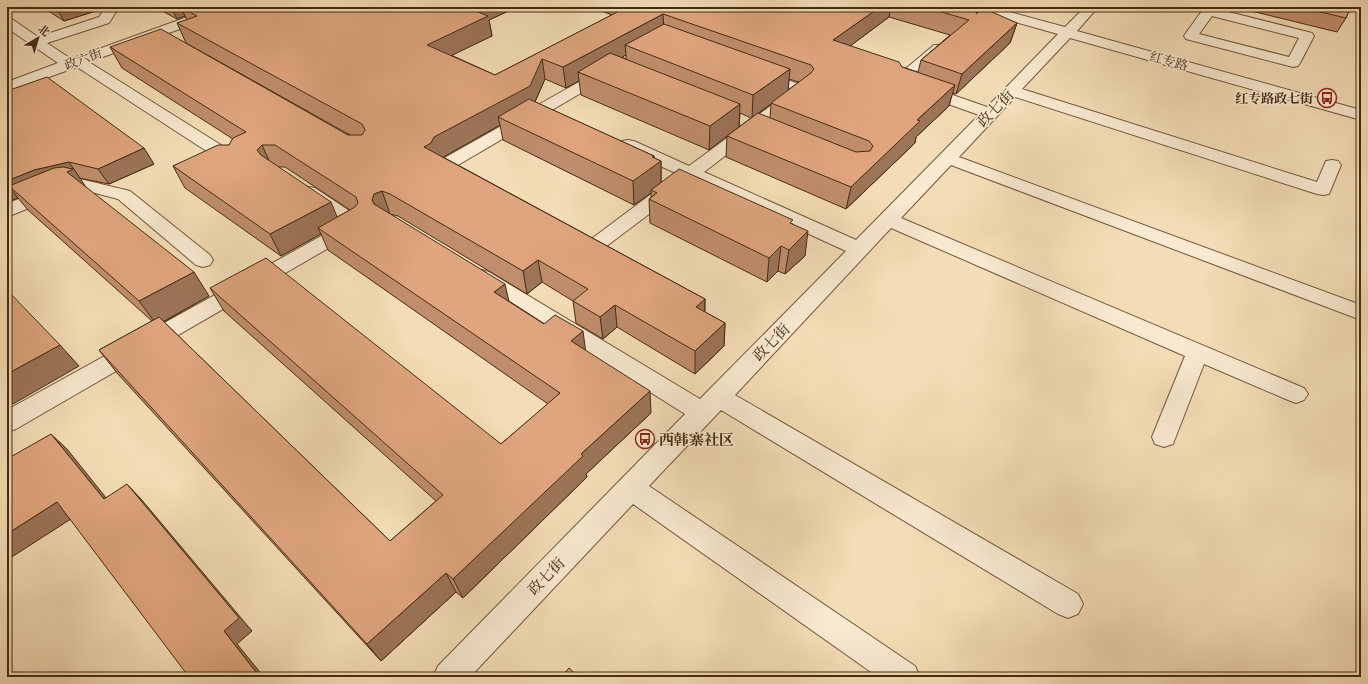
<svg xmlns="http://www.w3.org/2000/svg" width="1368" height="684" viewBox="0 0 1368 684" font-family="'EB Garamond','Noto Serif SC',serif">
	<rect width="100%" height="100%" fill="#f4ddb6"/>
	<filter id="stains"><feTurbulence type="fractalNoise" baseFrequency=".005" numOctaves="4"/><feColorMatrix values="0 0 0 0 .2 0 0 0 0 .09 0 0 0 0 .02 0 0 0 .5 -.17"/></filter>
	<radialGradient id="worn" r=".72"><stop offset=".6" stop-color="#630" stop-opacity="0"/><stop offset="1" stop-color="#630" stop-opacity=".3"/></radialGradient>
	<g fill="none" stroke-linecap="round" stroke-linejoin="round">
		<defs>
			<path id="minor" d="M 98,7 L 115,7 L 117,10 L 109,23 L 47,43 L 71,59 L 215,7 L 233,7 L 232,10 L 89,62 L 240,157 L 243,161 L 240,165 L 234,166 L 228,165 L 77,67 L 7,92 L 7,82 L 58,63 L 7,28 L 7,18 L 12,19 L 38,37 L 99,17 L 103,11 Z
				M 971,7 L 991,7 L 1065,27 L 1085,7 L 1098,7 L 1077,31 L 1361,110 L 1361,120 L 1070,38 L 1022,89 L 1317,182 L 1326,161 L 1332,160 L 1338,161 L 1341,165 L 1329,194 L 1323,195 L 1317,194 L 1015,97 L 959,157 L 1361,305 L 1361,320 L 951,165 L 901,218 L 1304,388 L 1308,394 L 1304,400 L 1296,403 L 1288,400 L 1204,364 L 1173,444 L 1164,447 L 1155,444 L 1152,437 L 1185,356 L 891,228 L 735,395 L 1078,594 L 1083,604 L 1078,614 L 1068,618 L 1058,614 L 721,410 L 649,486 L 915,666 L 920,677 L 878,677 L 633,504 L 470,677 L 433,677 L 438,666 L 685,414 L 475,282 L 472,277 L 475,272 L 482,270 L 489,272 L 700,399 L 846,251 L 693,181 L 604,248 L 597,250 L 590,248 L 587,244 L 590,240 L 678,174 L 622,149 L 620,145 L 622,141 L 628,140 L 634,141 L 689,166 L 791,91 L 755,78 L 753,75 L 755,72 L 765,72 L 807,87 L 810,90 L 807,93 L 704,172 L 856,240 L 979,115 L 898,86 L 895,79 L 897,76 L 934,45 L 944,45 L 946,48 L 944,51 L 910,80 L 987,107 L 1058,34 L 972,10 Z
				M 1209,7 L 1312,33 L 1314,36 L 1300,63 L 1298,66 L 1293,67 L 1186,39 L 1184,36 L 1186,33 L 1204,8 ZM 1212,16 L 1299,38 L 1289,57 L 1199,34 Z
				M 605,69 L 610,70 L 612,73 L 610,76 L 453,168 L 447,169 L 441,168 L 438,164 L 441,160 L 600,70 Z
				M 80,179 L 130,191 L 210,255 L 213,260 L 210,265 L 203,267 L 196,265 L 118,199 L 80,189 L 71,191 L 7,217 L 7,204 L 46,187 Z
				M 309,187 L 315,188 L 363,220 L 365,224 L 363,228 L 16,429 L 7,432 L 7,410 L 343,224 L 303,196 L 300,192 L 303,188 Z"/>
		</defs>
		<use href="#minor" stroke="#70583b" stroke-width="2"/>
		<use href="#minor" fill="#f8e9d0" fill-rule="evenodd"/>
	</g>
	<path fill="#c08e6c" stroke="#442b12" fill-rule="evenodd" d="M 42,7 L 98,7 L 99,10 L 64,21 Z
		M 155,7 L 517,7 L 489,20 L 492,36 L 451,55 L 495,75 L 612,15 L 591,7 L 979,7 L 977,13 L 1017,23 L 1010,43 L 956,94 L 952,93 L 949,106 L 916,137 L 915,143 L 846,209 L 726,157 L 727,136 L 709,150 L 581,95 L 579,81 L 566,88 L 545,79 L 535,102 L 654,156 L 654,158 L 661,161 L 661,182 L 793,224 L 805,256 L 785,274 L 778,271 L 767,282 L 650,223 L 649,199 L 651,197 L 651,193 L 634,205 L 503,140 L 500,125 L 443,157 L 705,299 L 705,312 L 725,323 L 724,346 L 695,374 L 617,327 L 603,339 L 576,323 L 573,301 L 542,282 L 527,294 L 398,216 L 390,214 L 509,301 L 585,350 L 651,413 L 586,474 L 587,477 L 463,598 L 456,592 L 381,661 L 117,373 L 99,350 L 152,321 L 28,210 L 18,198 L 12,200 L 7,196 L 7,91 L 154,164 L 109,184 L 79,178 L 84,186 L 209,296 L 164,322 L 390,541 L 436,501 L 224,311 L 210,288 L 501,444 L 548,404 L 328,250 L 321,234 L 281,256 L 185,188 L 173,166 L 229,145 L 233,139 L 122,68 L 110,47 L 348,135 L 350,135 L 186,43 L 177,23 L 187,20 L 185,16 L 177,19 ZM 889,17 L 950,35 L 921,60 L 918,72 L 902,67 L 850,46 ZM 626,55 L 626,59 L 621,57 L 623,56 ZM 789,79 L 799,82 L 788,90 ZM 771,104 L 770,118 L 758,114 ZM 740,113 L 751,118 L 739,127 ZM 278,167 L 285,167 L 350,210 L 337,217 Z
		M 1235,7 L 1361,7 L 1361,13 L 1349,10 L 1346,18 L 1337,32 Z"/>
	<path fill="#9c7458" stroke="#442b12" d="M 56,7 L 98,7 L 99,10 L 64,21 Z
		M 171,7 L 211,7 L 181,7 L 185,16 L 177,19 Z
		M 470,7 L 517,7 L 489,20 L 492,36 L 432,65 L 427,45 L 468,8 Z
		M 717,7 L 737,7 L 717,18 Z
		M 880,7 L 891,7 L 889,17 L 830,61 L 833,40 Z
		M 663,14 L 664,34 L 625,45 L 626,55 L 588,76 L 578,72 L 579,81 L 566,88 L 563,67 Z
		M 1017,23 L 1010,43 L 956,94 L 962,74 Z
		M 542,59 L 545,79 L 533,106 L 498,117 L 500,125 L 440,159 L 424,147 L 434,137 Z
		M 790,69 L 788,91 L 752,118 L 753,95 Z
		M 955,85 L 949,106 L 916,137 L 915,143 L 846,209 L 851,187 L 917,120 Z
		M 740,104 L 739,127 L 709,150 L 710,126 Z
		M 262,145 L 272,167 L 268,172 L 257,150 Z
		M 144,148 L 154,164 L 109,184 L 98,169 Z
		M 654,156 L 655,165 L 661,161 L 661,185 L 651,190 L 651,193 L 634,205 L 633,181 L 652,157 Z
		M 69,162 L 90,193 L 9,186 L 18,198 L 12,200 L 7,194 L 7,181 L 34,170 Z
		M 382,191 L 390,214 L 382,216 L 372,200 L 374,194 Z
		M 331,202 L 340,224 L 318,228 L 321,234 L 281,256 L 270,234 Z
		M 808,231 L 805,256 L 785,274 L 789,250 Z
		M 781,246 L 778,271 L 767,282 L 769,258 Z
		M 538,260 L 542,282 L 527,294 L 523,271 Z
		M 194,272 L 209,296 L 157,325 L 139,301 Z
		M 505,284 L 510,306 L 494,292 Z
		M 705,299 L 704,322 L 696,307 Z
		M 615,305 L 617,327 L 603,339 L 600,317 Z
		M 725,323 L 724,346 L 695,374 L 695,351 Z
		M 583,331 L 586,354 L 571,341 Z
		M 60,345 L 79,366 L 13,404 L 7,399 L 7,374 Z
		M 650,391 L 651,413 L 586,474 L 587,477 L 463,598 L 453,579 L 581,454 Z
		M 51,434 L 67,449 L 119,514 L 104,499 Z
		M 127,484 L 141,499 L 252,631 L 237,644 L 264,677 L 260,677 L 224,631 Z
		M 57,502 L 74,517 L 7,560 L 7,534 Z
		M 446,573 L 456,592 L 381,661 L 367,644 Z"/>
	<path fill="#dfa57e" stroke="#442b12" d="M 181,7 L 470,7 L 468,8 L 488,16 L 427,45 L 495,75 L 627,7 L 706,7 L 718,11 L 726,7 L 880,7 L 833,40 L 899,62 L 902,67 L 955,85 L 917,120 L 920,121 L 851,187 L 727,136 L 758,113 L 856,152 L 870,151 L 873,146 L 869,141 L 771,103 L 811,73 L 814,69 L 811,65 L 663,14 L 563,67 L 542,59 L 530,86 L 434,137 L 431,143 L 424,147 L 705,299 L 696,307 L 725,323 L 695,351 L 615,305 L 600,317 L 573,301 L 588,289 L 538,260 L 523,271 L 390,194 L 382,191 L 374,194 L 372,200 L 374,204 L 505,284 L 494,292 L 544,324 L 555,315 L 583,331 L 571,341 L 650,391 L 581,454 L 583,456 L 453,579 L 446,573 L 367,644 L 99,350 L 159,317 L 390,541 L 443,495 L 210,288 L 266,258 L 501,444 L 560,393 L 318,228 L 355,207 L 358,203 L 356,197 L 275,145 L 262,145 L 257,150 L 261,155 L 331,202 L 270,234 L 173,166 L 218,145 L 229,145 L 233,138 L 246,132 L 110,47 L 161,29 L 348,135 L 362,135 L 365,130 L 362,124 L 177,23 L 197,16 Z
		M 925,7 L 979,7 L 976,14 L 983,8 L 1017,23 L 962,74 L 921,60 L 969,20 Z
		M 1299,7 L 1351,7 L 1346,18 Z
		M 664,24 L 790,69 L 753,95 L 625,45 Z
		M 610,53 L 740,104 L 710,126 L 578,72 Z
		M 47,77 L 144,148 L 98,169 L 69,162 L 34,170 L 7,181 L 7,91 Z
		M 529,99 L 654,156 L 652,157 L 661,161 L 633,181 L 498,117 Z
		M 63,167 L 73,169 L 67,172 L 194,272 L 139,301 L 9,186 L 54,168 Z
		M 679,169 L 793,220 L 790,223 L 808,231 L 789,250 L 781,246 L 769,258 L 649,199 L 657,193 L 651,190 Z
		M 7,290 L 60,345 L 7,374 Z
		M 51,434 L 104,499 L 127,484 L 239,618 L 224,631 L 260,677 L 189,677 L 57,502 L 7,534 L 7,459 Z
		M 569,668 L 579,677 L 561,677 Z"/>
	<defs>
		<symbol id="bus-ring" viewBox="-11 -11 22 22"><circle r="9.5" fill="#f8e9d0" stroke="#8f2418" stroke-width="1.5"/><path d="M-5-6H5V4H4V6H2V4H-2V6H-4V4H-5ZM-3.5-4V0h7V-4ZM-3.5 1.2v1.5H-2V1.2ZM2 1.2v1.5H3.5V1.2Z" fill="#8f2418"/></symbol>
	</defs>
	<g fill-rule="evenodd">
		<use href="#bus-ring" x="1316" y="87" width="22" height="22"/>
		<use href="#bus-ring" x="634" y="428" width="22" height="22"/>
	</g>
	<g text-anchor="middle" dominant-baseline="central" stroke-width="3.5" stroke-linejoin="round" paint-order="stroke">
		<g font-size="13" fill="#442b12" stroke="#f8e9d0">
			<text transform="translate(83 59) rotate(-20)">政六街</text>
			<text transform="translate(1169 61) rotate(16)">红专路</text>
		</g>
		<g font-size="13" font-weight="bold" fill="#442b12" stroke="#f8e9d0" text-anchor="end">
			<text x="1313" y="98">红专路政七街</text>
		</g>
		<g font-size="15" fill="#442b12" stroke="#f8e9d0">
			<text transform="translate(995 108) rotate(-46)">政七街</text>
			<text transform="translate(771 342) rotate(-46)">政七街</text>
			<text transform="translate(546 576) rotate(-46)">政七街</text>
		</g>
		<g font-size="15" font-weight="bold" fill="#442b12" stroke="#f8e9d0" text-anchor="start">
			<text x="659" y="439">西韩寨社区</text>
		</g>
	</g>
	<rect width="1368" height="684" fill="none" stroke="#f4ddb6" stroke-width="24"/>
	<rect x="8" y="8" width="1352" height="668" fill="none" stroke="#442b12" stroke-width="2"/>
	<rect x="12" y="12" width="1344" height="660" fill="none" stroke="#442b12"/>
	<g transform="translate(38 38) rotate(38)" stroke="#f8e9d0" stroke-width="3" paint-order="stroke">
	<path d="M0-3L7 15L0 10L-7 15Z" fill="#442b12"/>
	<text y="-6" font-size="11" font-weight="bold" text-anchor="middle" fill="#442b12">北</text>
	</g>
	<rect width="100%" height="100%" filter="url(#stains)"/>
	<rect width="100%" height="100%" fill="url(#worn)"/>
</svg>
